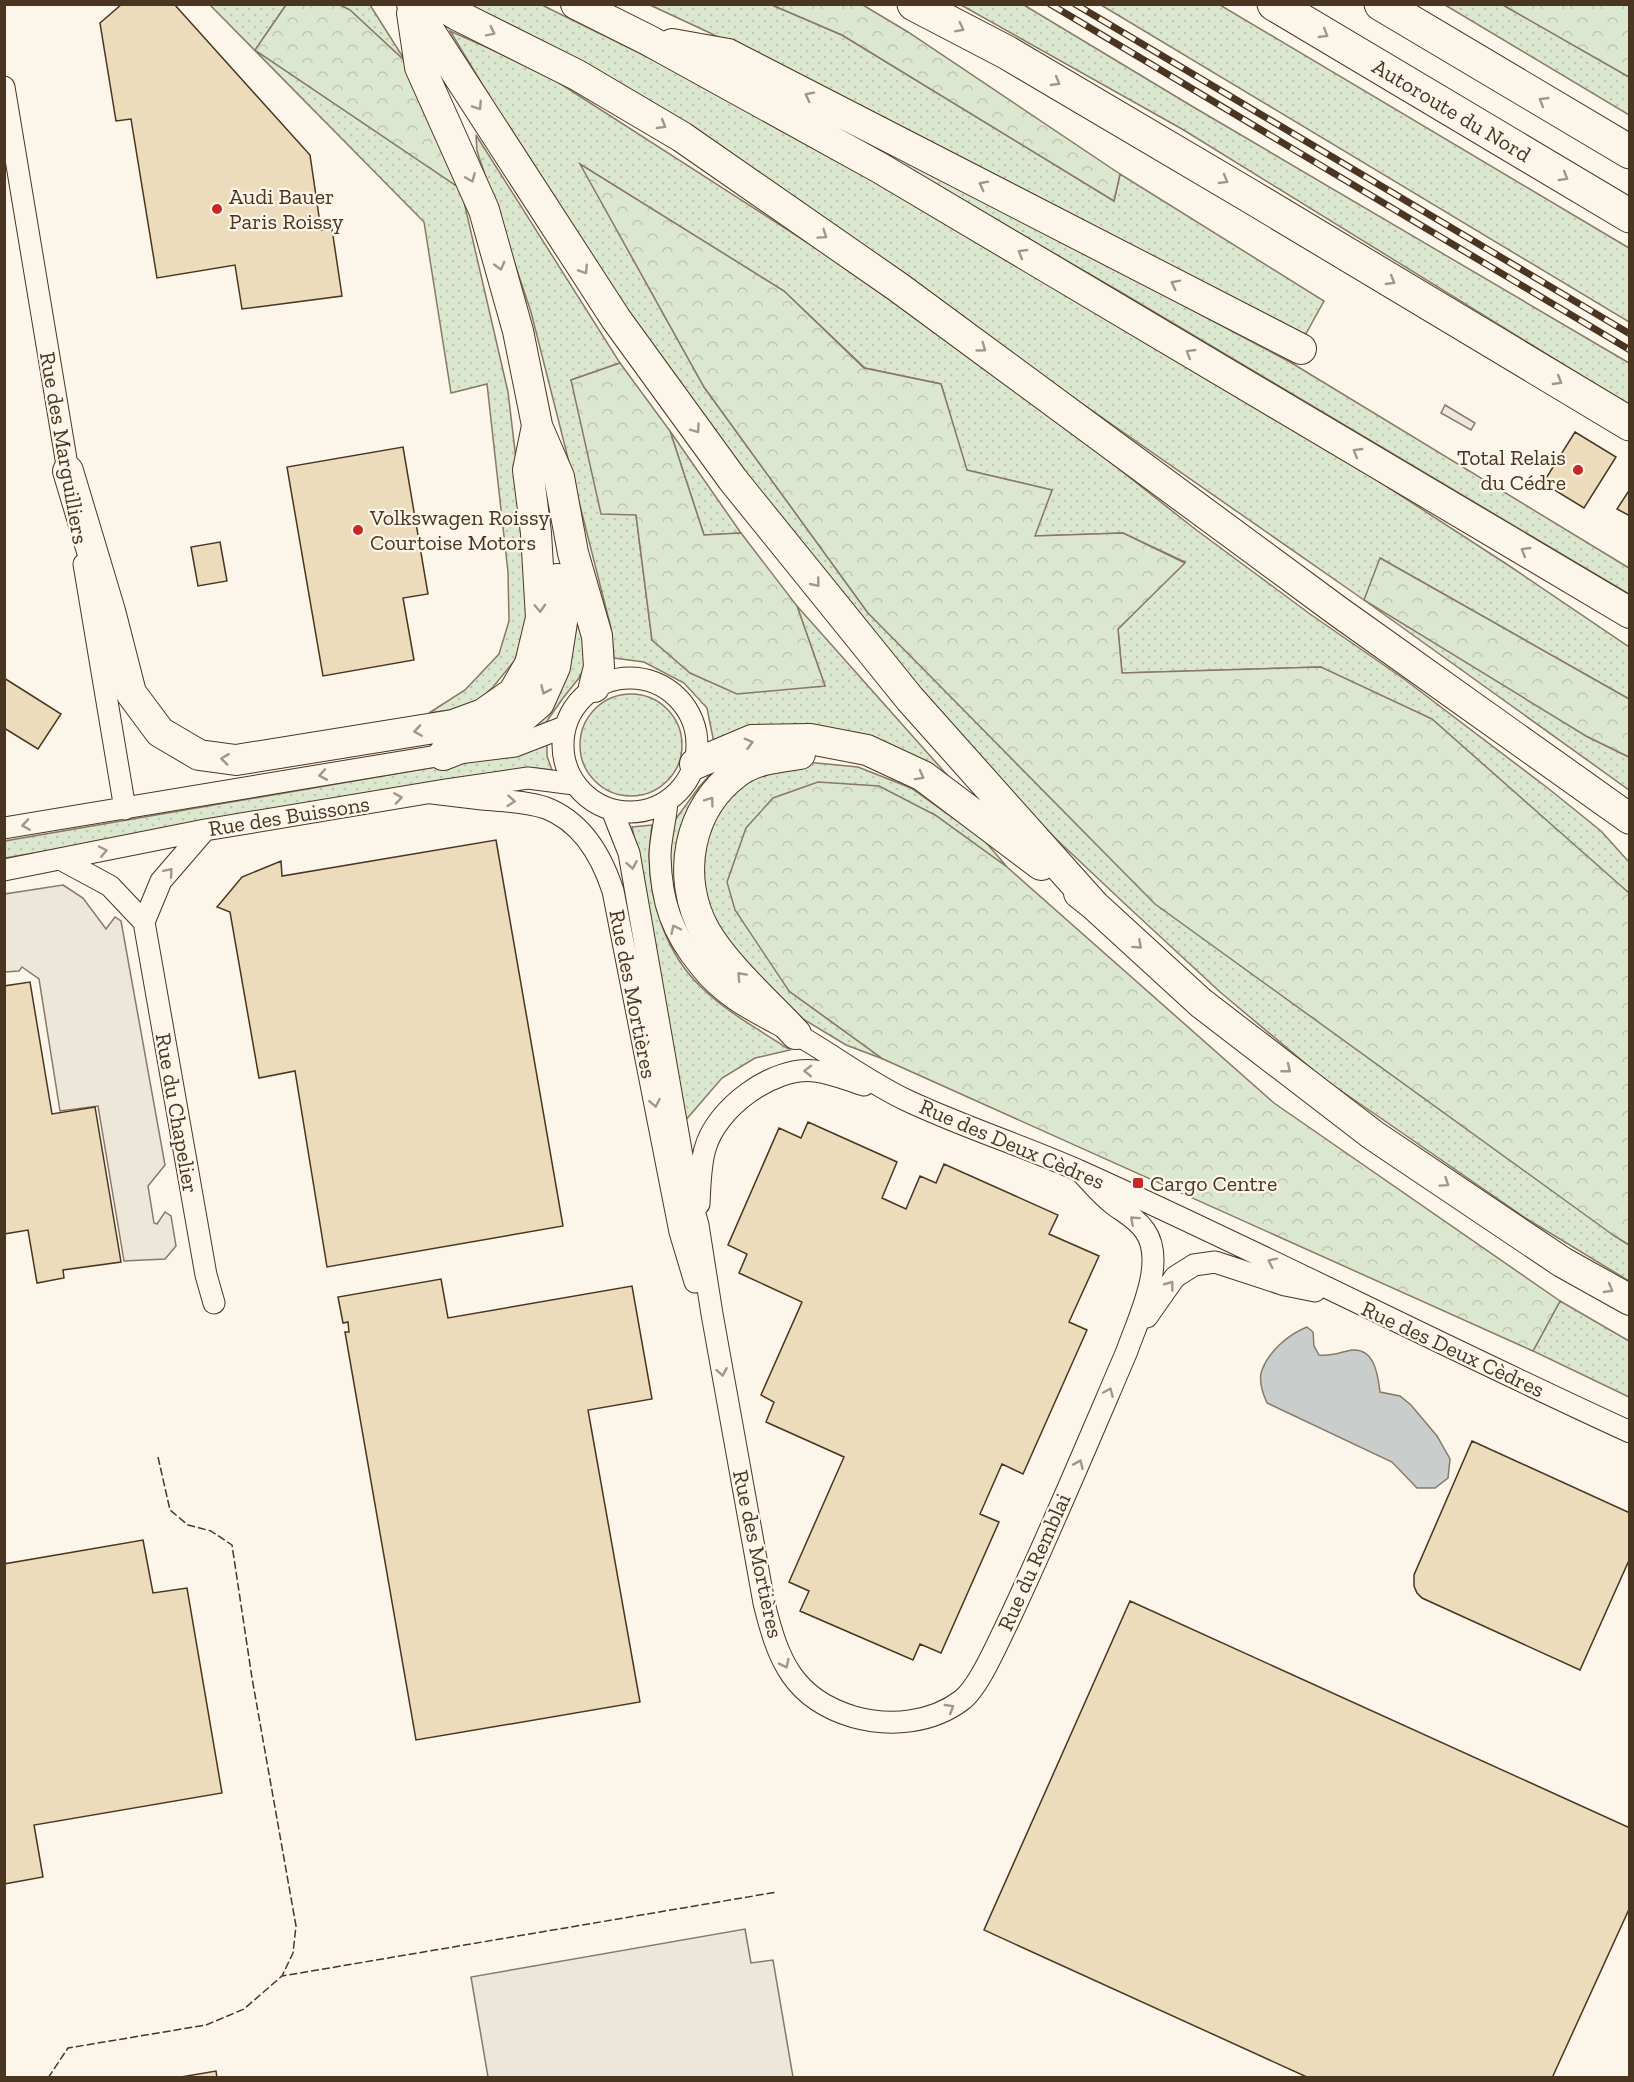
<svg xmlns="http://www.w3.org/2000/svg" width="1634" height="2082" viewBox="0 0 1634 2082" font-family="'Zilla Slab',serif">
	<defs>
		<pattern id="grass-dots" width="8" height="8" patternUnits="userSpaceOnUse" patternTransform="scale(1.5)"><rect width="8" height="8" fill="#dce7d0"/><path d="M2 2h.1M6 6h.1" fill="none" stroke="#bec7b2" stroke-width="1.8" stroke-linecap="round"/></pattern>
		<pattern id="forest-crowns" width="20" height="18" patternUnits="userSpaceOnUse" patternTransform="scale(1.5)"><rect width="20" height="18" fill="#dce7d0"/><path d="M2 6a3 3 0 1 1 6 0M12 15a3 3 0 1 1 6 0" fill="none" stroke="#bec7b2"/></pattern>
	</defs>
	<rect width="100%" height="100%" fill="#fbf6e9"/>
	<path fill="url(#grass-dots)" stroke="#887966" stroke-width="1.5" d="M 210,5 L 286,5 L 255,50 L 461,189 L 508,392 L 526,543 L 527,620 L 515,660 L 493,687 L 471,707 L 429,713 L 465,690 L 499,654 L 509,621 L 508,572 L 487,384 L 451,393 L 424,222 Z
		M 340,5 L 370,5 L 406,62 L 350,10 Z
		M 466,5 L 542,5 L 688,77 L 851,166 L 1315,440 L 1508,565 L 1629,647 L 1629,699 L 1380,558 L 1586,736 L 1629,757 L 1629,790 L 1364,600 L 886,267 Z
		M 650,5 L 772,5 L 842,35 L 1114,201 L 1120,174 L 1324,301 L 1303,339 L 708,32 Z
		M 961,5 L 1024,5 L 1195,108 L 1629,363 L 1629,405 L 1182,129 Z
		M 1101,5 L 1220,5 L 1629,248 L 1629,322 Z
		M 1445,5 L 1503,5 L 1629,77 L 1629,115 Z
		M 450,31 L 542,72 L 836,261 L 1019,390 L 1195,529 L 1310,614 L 1404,679 L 1549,789 L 1601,831 L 1629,862 L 1629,893 L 1321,667 L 1122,673 L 1118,629 L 1185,562 L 1123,533 L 1034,536 L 1052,490 L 966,470 L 941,384 L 865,368 L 784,291 L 581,165 L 704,387 L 868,613 L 1613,1235 L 1629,1245 L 1629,1281 L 1527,1219 L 1324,1079 L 1220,992 L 1124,903 L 1054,837 L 956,735 L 717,442 L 550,196 Z
		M 733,67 L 1290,362 L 1629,568 L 1629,594 L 1124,294 Z
		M 476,135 L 620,363 L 571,380 L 636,515 L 652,640 L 825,686 L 797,606 L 948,776 L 859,733 L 795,724 L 742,733 L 714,743 L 707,708 L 684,683 L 644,662 L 614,658 L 611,628 L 531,312 L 477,151 Z
		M 670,431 L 741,533 L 704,535 Z
		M 566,582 L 590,656 L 579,678 L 563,698 L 545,724 L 529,732 Z
		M580 745a51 51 0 1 1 102 0a51 51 0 1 1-102 0Z
		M 547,742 L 547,756 L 552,770 L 535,768 L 5,858 L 5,841 L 528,751 Z
		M 733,756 L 697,800 L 706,952 L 683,929 L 672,893 L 669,846 L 675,820 L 699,787 L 715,769 Z
		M 806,762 L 858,767 L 911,788 L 984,840 L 1007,867 L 935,815 L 789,991 L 883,1059 L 846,1045 L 803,1019 L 711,929 L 701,880 L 711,816 L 734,789 L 763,771 Z
		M 652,825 C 651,836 649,847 649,857 C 650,904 667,954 700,986 C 726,1012 760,1030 790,1050 L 755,1058 L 722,1078 L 684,1122 L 642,874 L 632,827 Z
		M 1560,1301 L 1629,1341 L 1629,1397 L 1533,1351 Z"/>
	<path fill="url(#forest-crowns)" stroke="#887966" stroke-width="1.5" d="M 286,5 L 340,5 L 350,10 L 406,62 L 461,189 L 255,50 Z
		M 772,5 L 863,5 L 908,32 L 1120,174 L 1114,201 L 842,35 Z
		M 1503,5 L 1629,5 L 1629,77 Z
		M 580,164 L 784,291 L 864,368 L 941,384 L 967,470 L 1052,490 L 1035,536 L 1123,533 L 1185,563 L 1118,629 L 1122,673 L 1321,667 L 1432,719 L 1629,893 L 1629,1245 L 1613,1235 L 1155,904 L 868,613 L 704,387 Z
		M 620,363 L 670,431 L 704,535 L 741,533 L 797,606 L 825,686 L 737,694 L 690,673 L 652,640 L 636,515 L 601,514 L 571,380 Z
		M 1380,558 L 1629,699 L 1629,757 L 1586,736 L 1364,600 Z
		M 818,782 L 879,786 L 935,815 L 1007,867 L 1274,1103 L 1560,1301 L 1533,1351 L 883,1059 L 789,991 L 735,910 L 727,882 L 746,828 L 773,798 Z"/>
	<path fill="#ede7d9" stroke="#887966" stroke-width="1.5" d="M 1445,405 L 1475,423 L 1471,430 L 1441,413 Z
		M 63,885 L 83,898 L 106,929 L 115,917 L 121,921 L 165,1165 L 148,1186 L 154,1223 L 157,1224 L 165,1212 L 171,1216 L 176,1246 L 165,1259 L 124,1261 L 98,1106 L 60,1111 L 39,979 L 22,967 L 19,971 L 5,972 L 5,894 Z
		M 745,1929 L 751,1963 L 773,1960 L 793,2077 L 488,2077 L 471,1977 Z"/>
	<path fill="#c9cecd" stroke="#887966" stroke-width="1.5" d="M 1307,1327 L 1313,1332 L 1314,1346 L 1319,1355 C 1332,1357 1340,1352 1352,1350 C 1375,1348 1378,1376 1380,1392 L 1400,1396 L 1411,1405 L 1437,1436 L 1450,1459 L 1448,1478 L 1435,1488 L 1417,1488 L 1392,1462 L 1267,1403 C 1263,1394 1258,1380 1262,1370 C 1269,1351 1289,1334 1307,1327 Z"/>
	<path fill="#ecdcbc" stroke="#4a3520" stroke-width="1.5" d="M 122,4 L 174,4 L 310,155 L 321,230 L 332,229 L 342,296 L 242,309 L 235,265 L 157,278 L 131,119 L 116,121 L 100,23 Z
		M 1575,432 L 1616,457 L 1584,508 L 1543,483 Z
		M 403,447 L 428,594 L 403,598 L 414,660 L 323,676 L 287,467 Z
		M 1630,489 L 1630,516 L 1617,509 Z
		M 220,542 L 227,581 L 198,586 L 191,547 Z
		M 4,678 L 61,714 L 38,749 L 4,728 Z
		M 496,840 L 563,1226 L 327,1267 L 295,1071 L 259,1078 L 230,912 L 217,907 L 242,877 L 281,861 L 282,876 Z
		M 30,982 L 52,1114 L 95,1107 L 121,1262 L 63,1270 L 64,1278 L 37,1283 L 28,1230 L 4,1234 L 4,986 Z
		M 808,1122 L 897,1162 L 882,1198 L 906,1209 L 920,1176 L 936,1183 L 944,1164 L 1058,1215 L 1049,1234 L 1099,1256 L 1069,1322 L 1087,1330 L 1023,1474 L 1002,1464 L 980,1514 L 999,1522 L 941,1653 L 920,1644 L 913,1660 L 800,1611 L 809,1591 L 789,1582 L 844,1457 L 766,1422 L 774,1402 L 761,1395 L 802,1302 L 739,1273 L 747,1254 L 728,1245 L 779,1128 L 801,1138 Z
		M 441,1279 L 448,1318 L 632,1286 L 652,1399 L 588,1410 L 640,1702 L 416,1740 L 345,1332 L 349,1332 L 348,1322 L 343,1323 L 338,1297 Z
		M 1472,1441 L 1630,1513 L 1630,1558 L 1580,1670 L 1422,1598 L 1417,1593 L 1414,1586 L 1414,1575 Z
		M 143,1540 L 153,1593 L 187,1588 L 222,1793 L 34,1825 L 43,1877 L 4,1884 L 4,1564 Z
		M 1130,1601 L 1630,1828 L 1630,1907 L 1552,2078 L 1309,2078 L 984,1930 Z
		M 216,2071 L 217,2078 L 175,2078 Z"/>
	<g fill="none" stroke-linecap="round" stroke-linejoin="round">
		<defs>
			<path id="street" d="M 4,87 L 70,483
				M 84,564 L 125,809
				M563 745a67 67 0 1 1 134 0a67 67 0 1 1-134 0Z
				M 432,793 C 448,795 465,797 482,799 C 503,801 525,801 546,808 C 582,822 602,857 613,891 L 680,1232 L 695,1282
				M 667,801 C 666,820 660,838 660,856 C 661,902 672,933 701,968 C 726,1000 762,1015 796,1034 C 833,1055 868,1082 906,1100 C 963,1127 1024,1146 1082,1172 C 1266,1255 1446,1348 1630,1432
				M 612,810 L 629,853 L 688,1190 L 698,1225 L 712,1314 L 764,1603 C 778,1660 793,1699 854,1717 C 890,1727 932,1723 962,1700 C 979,1687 998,1642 1008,1622 C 1050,1533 1088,1442 1127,1351 C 1138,1319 1167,1262 1145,1231 C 1137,1219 1125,1213 1113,1204 C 1101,1195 1091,1182 1080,1171
				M 4,828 L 443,755 L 515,746 L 564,727
				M 205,830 L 161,881 L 144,922 L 206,1275 L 214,1303
				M 62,860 L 110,886 L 144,922
				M 4,870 L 205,830 L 445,790 L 528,778 L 574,784
				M 699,1204 C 700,1186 700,1166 705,1149 C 716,1108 773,1066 815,1071 C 832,1073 848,1080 864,1085
				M 1147,1317 L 1175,1277 L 1194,1265 L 1215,1262 L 1285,1285 L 1315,1291"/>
			<path id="secondary" d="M 412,4 L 616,319 L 733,480 L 910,699 L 1094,905
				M 439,4 L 457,15 L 577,75 L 682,137 L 898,287 L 1339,612 L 1630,819
				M 576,4 L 648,40 L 880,168 L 1630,613
				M 412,13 L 420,67 L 484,210 L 518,331 L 541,445
				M 672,44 L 728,54 L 1301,349
				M 537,426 L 559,477 L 573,553 L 597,636 L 599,667 L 594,687
				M 68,471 L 110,611 L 131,693 L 160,732 L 199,755 L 236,760 L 453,725 L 483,714 L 513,693 L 530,664 L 541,618 L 536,533 L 528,470 L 537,426
				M 443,755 L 509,729 L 539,703 L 555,667 L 562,622 L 558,579
				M 695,764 L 752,740 L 810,739 L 867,750 L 923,776 L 1041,865
				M 1079,893 L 1094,905 L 1201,1003 L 1373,1135 L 1562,1262 L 1630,1300
				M 796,1034 C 768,1004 725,966 705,931 C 675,877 688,807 739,771 C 756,759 780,757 800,754"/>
			<g id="highway">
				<path d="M 914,4 L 1006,52 L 1250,196 L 1630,424"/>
				<path id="s1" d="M 1274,4 L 1630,216"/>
				<path d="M 1381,4 L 1630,152"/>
			</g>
		</defs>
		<use href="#street" stroke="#4a3520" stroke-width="23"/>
		<use href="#secondary" stroke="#4a3520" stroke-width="32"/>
		<use href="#highway" stroke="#4a3520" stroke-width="35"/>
		<use href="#street" stroke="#fbf6e9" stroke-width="21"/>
		<use href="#secondary" stroke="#fbf6e9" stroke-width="30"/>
		<use href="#highway" stroke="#fbf6e9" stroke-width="33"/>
		<defs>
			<path id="rail" d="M 1050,4 L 1630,350
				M 1075,4 L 1630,334"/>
		</defs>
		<use href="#rail" stroke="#4a3520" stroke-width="7"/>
		<use href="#rail" stroke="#fbf6e9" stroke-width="4.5" stroke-dasharray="14" stroke-linecap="butt"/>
		<path stroke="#4a3520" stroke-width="1.5" stroke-dasharray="8 3" stroke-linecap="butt" d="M 158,1457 L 170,1510 L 188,1525 L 211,1531 L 232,1545 L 252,1678 L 296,1926 L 293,1953 L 282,1976
			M 48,2078 L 68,2048 L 206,2025 L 244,2009 L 282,1976 L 777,1892"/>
	</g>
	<defs><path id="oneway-chevron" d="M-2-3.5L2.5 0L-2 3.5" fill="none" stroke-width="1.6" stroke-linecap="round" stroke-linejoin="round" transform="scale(1.5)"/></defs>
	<g stroke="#a29684">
		<use href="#oneway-chevron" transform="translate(960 28) rotate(27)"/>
		<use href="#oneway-chevron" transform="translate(491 32) rotate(26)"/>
		<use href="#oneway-chevron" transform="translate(1324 34) rotate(31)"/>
		<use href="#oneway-chevron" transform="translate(1056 82) rotate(30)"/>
		<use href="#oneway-chevron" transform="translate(809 96) rotate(-153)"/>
		<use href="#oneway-chevron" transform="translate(1543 101) rotate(-149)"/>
		<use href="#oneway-chevron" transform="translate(478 106) rotate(57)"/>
		<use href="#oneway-chevron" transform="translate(662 125) rotate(30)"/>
		<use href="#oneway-chevron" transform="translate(1564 177) rotate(31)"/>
		<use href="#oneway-chevron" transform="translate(471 178) rotate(67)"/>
		<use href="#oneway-chevron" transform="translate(1224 180) rotate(30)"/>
		<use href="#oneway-chevron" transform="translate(983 185) rotate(-153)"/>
		<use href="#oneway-chevron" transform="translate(823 235) rotate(35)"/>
		<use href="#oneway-chevron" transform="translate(1022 253) rotate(-149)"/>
		<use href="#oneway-chevron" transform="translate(500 266) rotate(75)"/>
		<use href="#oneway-chevron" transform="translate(584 270) rotate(57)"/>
		<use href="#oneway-chevron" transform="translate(1391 281) rotate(31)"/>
		<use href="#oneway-chevron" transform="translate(1175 284) rotate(-153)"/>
		<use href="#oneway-chevron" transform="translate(982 348) rotate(36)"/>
		<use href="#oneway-chevron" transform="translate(1190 353) rotate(-149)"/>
		<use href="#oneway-chevron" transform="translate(1558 381) rotate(31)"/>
		<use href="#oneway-chevron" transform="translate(696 429) rotate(54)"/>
		<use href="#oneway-chevron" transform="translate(1357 452) rotate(-149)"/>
		<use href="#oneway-chevron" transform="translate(1525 551) rotate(-149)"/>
		<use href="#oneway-chevron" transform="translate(816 583) rotate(51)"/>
		<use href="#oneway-chevron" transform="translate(540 608) rotate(87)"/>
		<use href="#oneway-chevron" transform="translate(545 690) rotate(114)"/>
		<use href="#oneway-chevron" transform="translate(418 731) rotate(171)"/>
		<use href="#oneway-chevron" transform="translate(749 743) rotate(-15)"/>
		<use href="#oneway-chevron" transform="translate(225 759) rotate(-173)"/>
		<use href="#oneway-chevron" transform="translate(323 775) rotate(170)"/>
		<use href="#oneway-chevron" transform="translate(920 776) rotate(29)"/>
		<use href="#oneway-chevron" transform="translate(398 798) rotate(-9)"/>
		<use href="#oneway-chevron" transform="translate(511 801) rotate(5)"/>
		<use href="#oneway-chevron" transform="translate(710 801) rotate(-54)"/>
		<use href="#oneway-chevron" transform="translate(26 825) rotate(171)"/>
		<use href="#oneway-chevron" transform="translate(103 851) rotate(-12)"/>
		<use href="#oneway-chevron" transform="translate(632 865) rotate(80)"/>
		<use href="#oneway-chevron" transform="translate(169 872) rotate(-49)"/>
		<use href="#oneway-chevron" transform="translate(675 929) rotate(-115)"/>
		<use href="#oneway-chevron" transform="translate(1138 945) rotate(42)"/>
		<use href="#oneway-chevron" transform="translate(741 976) rotate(-133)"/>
		<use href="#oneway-chevron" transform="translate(1287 1069) rotate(38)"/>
		<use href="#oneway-chevron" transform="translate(808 1071) rotate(-179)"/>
		<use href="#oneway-chevron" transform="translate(655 1103) rotate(79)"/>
		<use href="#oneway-chevron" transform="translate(1445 1183) rotate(34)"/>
		<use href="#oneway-chevron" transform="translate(1134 1220) rotate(-138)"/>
		<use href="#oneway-chevron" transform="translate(1272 1262) rotate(-154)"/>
		<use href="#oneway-chevron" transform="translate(1170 1285) rotate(-53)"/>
		<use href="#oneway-chevron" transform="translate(1609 1289) rotate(30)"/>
		<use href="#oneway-chevron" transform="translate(722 1372) rotate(80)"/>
		<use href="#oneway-chevron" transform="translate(1109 1392) rotate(-67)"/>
		<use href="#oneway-chevron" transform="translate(1079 1464) rotate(-66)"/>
		<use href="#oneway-chevron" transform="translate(785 1664) rotate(64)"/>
		<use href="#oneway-chevron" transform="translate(950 1708) rotate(-31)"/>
	</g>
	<g fill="#c62828" stroke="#fbf6e9" stroke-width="2">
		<circle cx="217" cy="209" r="6"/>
		<circle cx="1578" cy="470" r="6"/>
		<circle cx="358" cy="530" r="6"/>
		<rect x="1132" y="1177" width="12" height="12" rx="3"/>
	</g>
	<g text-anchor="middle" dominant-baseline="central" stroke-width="4.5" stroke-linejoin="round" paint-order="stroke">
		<g font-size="22" fill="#4a3520" stroke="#fbf6e9">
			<text stroke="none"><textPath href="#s1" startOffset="207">Autoroute du Nord</textPath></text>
			<text transform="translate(64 448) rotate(80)">Rue des Marguilliers</text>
			<text transform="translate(289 816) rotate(-9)">Rue des Buissons</text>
			<text transform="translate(633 994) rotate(79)">Rue des Mortières</text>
			<text transform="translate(177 1113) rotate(80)">Rue du Chapelier</text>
			<text transform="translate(1012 1144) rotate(23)">Rue des Deux Cèdres</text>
			<text transform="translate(1453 1349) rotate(25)">Rue des Deux Cèdres</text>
			<text transform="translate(758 1554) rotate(78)">Rue des Mortières</text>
			<text transform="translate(1034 1562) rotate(-66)">Rue du Remblai</text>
		</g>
		<g font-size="22" fill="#4a3520" stroke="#fbf6e9" text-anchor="start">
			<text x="229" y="196">Audi Bauer<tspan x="229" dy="25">Paris Roissy</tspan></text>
			<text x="1566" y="457" text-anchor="end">Total Relais<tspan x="1566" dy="25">du Cédre</tspan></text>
			<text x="370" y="517">Volkswagen Roissy<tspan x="370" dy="25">Courtoise Motors</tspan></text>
			<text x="1150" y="1183">Cargo Centre</text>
		</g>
	</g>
	<rect width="1634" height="2082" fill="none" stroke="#4a3520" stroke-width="12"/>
</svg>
